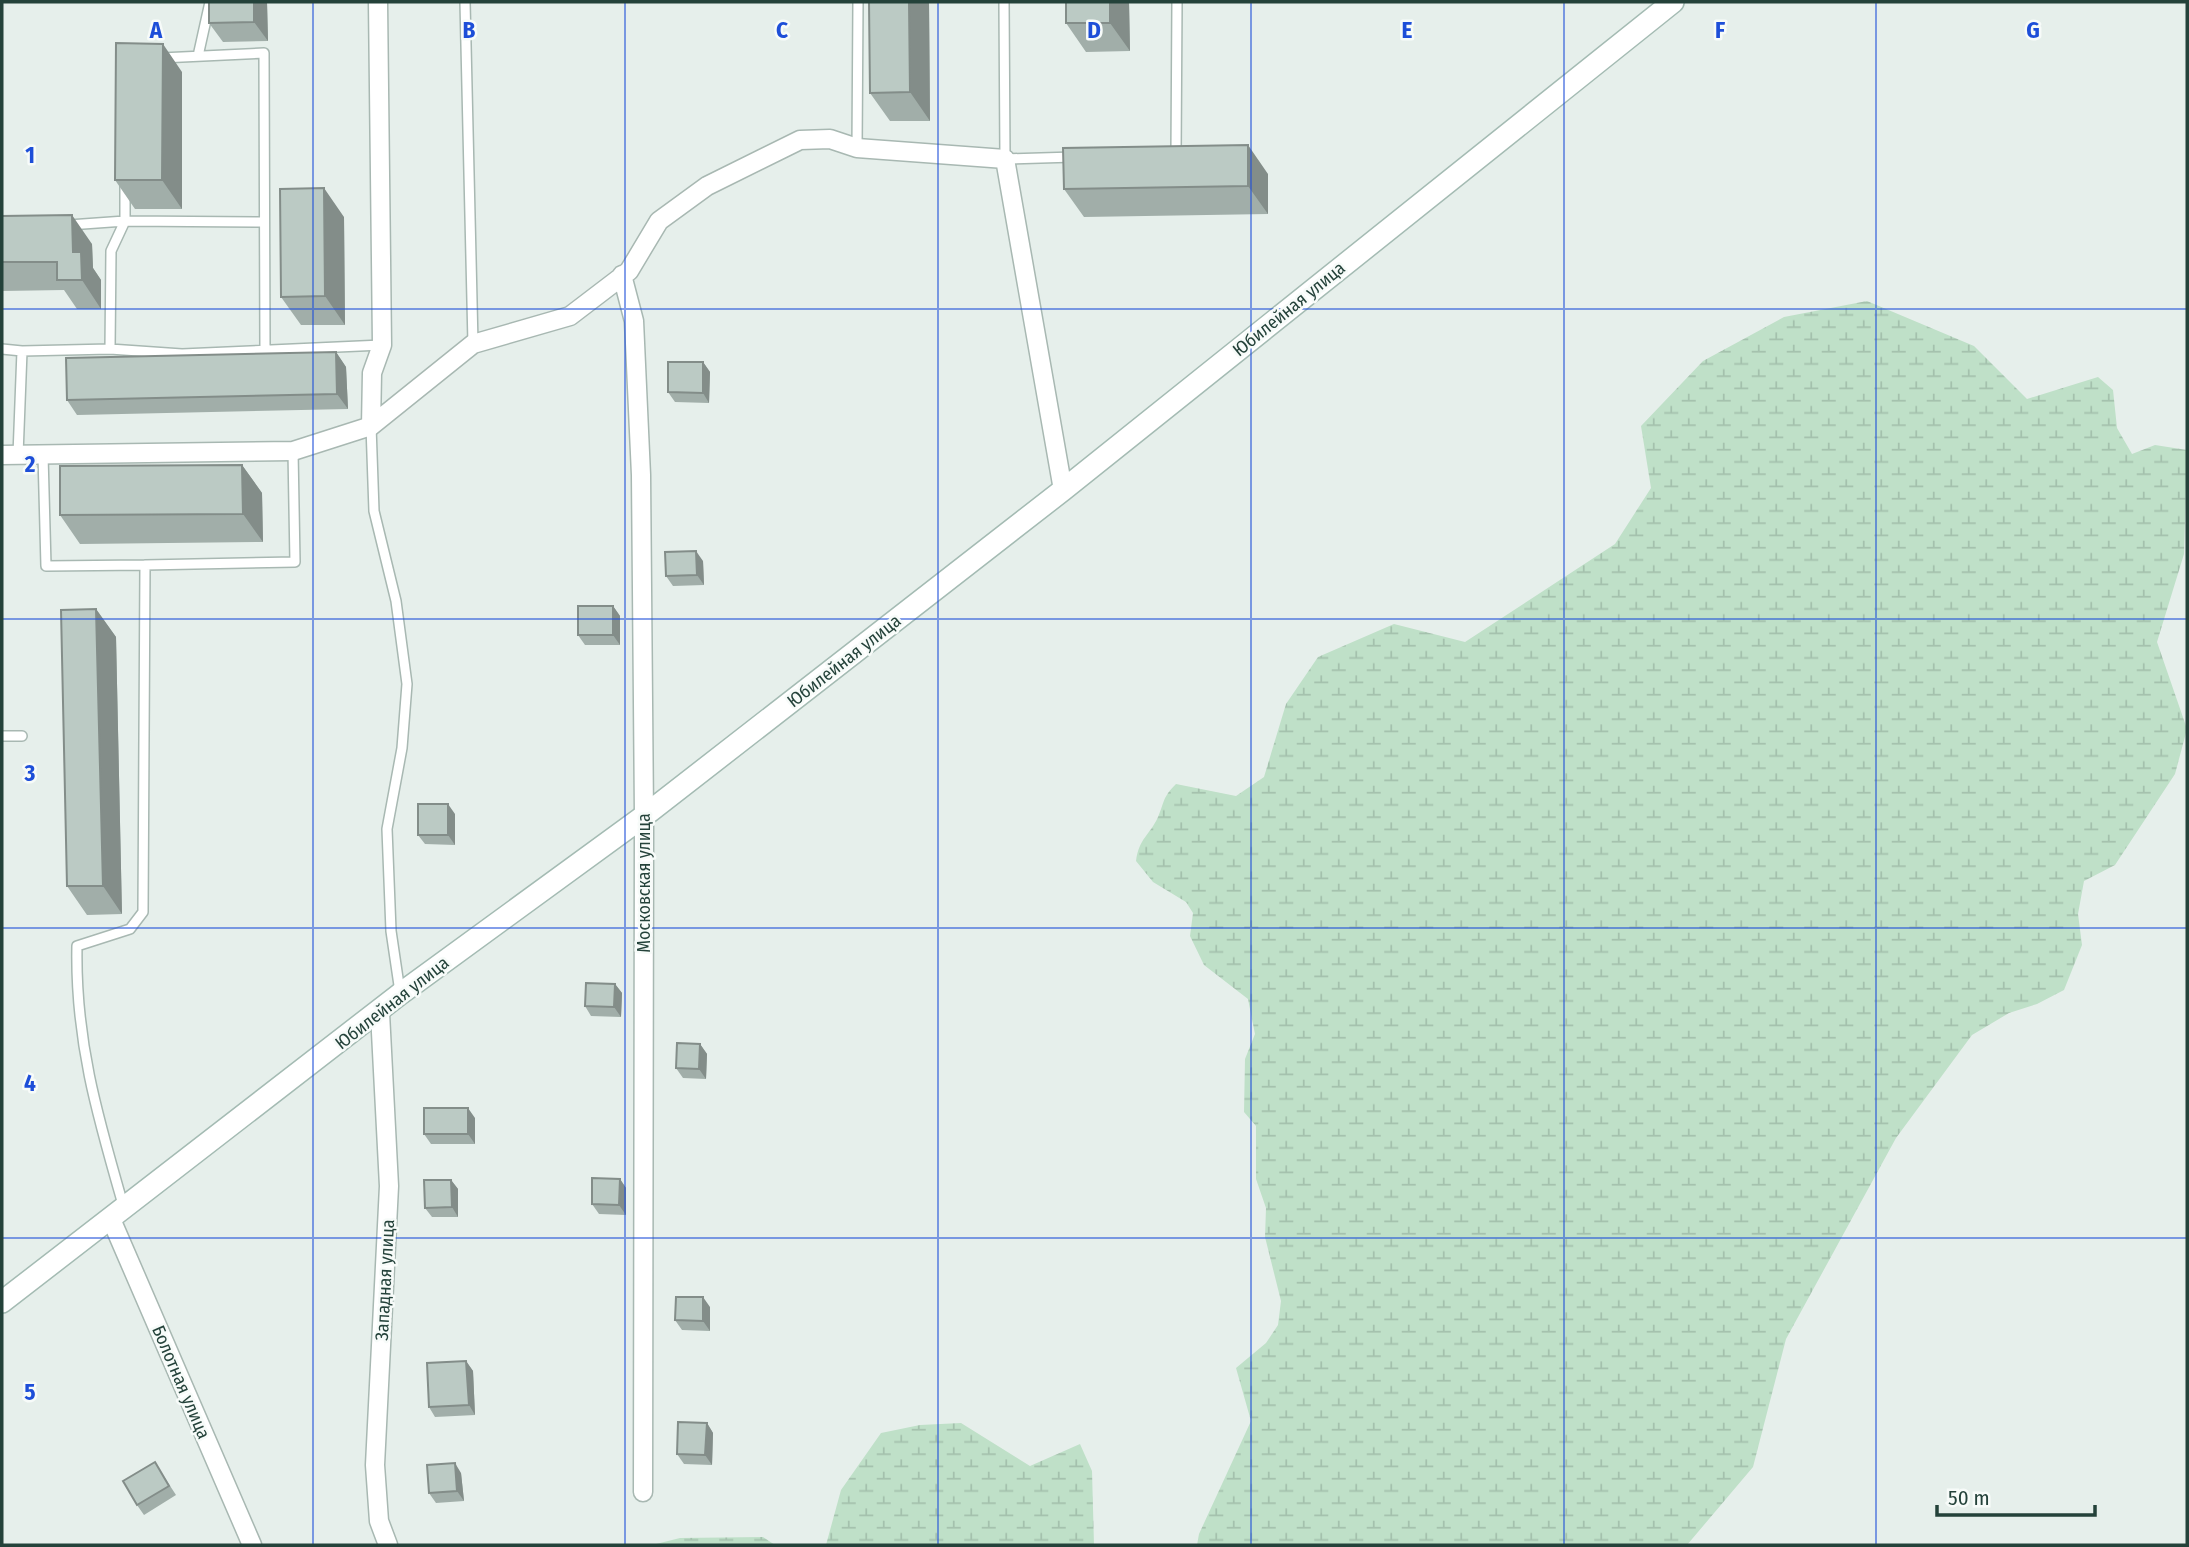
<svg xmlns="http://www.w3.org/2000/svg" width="2189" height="1547" viewBox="0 0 2189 1547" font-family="'Fira Sans Condensed',sans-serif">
	<defs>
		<pattern id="wetland-marsh" width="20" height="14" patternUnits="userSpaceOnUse" patternTransform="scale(1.75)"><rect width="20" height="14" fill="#bfe0c8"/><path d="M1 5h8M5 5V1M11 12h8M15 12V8" fill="none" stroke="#a4c1ad"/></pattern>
	</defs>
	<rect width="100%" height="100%" fill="#e6efeb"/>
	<path fill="url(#wetland-marsh)" d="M 1867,301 L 1974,346 L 2027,399 L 2098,377 L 2113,390 L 2117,428 L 2132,454 L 2155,445 L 2187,450 L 2184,554 L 2157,642 L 2187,729 L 2175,774 L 2115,865 L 2084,881 L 2078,914 L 2082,945 L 2064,990 L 2037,1004 L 2009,1013 L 1972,1035 L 1896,1138 L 1786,1339 L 1753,1467 L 1687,1545 L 1197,1545 L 1199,1534 L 1251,1421 L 1236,1368 L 1266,1343 L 1278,1325 L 1281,1301 L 1265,1237 L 1266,1208 L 1256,1179 L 1256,1126 L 1244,1112 L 1245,1059 L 1255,1034 L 1248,999 L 1204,965 L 1190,936 L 1193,913 L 1186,902 L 1153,882 L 1136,861 C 1139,838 1150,835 1158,817 C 1165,801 1162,798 1176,784 L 1236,796 L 1264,777 L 1286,704 L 1318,657 L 1394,624 L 1465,642 L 1615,544 L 1651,488 L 1641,426 L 1703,361 L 1784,317 Z
		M 961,1423 L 1030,1466 L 1080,1444 L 1092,1471 L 1094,1545 L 826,1545 L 841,1490 L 881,1433 L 920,1425 Z
		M 763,1537 L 775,1545 L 652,1545 L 680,1538 Z"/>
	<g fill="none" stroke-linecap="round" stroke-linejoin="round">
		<defs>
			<path id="lane" d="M 465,2 L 473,344
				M 1004,2 L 1005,159 L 1074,157
				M 198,56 L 210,2
				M 161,58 L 264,53 L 265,350
				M 857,148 L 858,2
				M 1172,154 L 1176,154 L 1177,2
				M 69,225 L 125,221 L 263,222
				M 2,349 L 22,351
				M 110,349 L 111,251 L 125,221 L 125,184
				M 371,426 L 374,511 L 396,601 L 407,684 L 402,748 L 387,829 L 391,931 L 400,992
				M 18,455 L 22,351 L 110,349 L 182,354 L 382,345
				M 43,455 L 46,566 L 145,565 L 143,912 L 130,929 L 77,946 C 75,1041 98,1118 124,1208
				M 145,565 L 295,562 L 293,451
				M 2,736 L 22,736"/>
			<path id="street" d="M 622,275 L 634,321 L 641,475 L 644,816 L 643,1492
				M 371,426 L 372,373 L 382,345 L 378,2
				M 2,455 L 293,451 L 371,426 L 473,344 L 570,316 L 629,271 L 659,221 L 707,186 L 800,140 L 830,139 L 857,148 L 1005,159 L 1063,490
				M 380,1013 L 389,1186 L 375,1465 L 379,1521 L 388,1545
				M 111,1219 L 252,1545"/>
			<path id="secondary" d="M 2,1302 L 400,994 L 644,816 L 1063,490 L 1673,2"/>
		</defs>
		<use href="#lane" stroke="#a8b8b2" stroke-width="12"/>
		<use href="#street" stroke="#a8b8b2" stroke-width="21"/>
		<use href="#secondary" stroke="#a4bbb3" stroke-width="24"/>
		<use href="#lane" stroke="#fff" stroke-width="9"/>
		<use href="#street" stroke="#fff" stroke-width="18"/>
		<use href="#secondary" stroke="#fff" stroke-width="21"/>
	</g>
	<path fill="#a1aea9" d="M 209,2 L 267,2 L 268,41 L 223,42 L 209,23 Z
		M 869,2 L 929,2 L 930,121 L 890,121 L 870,93 Z
		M 1066,2 L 1129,2 L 1130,51 L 1086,52 L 1066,23 Z
		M 182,72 L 182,209 L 135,209 L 115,180 Z
		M 1268,174 L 1268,214 L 1084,217 L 1064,189 Z
		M 2,216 L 92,244 L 93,268 L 101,280 L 101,309 L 77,309 L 64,290 L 2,291 Z
		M 344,217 L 345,325 L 301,325 L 281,297 Z
		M 336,352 L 346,367 L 348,409 L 77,415 L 67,400 Z
		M 703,362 L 710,372 L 709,403 L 675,402 L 668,392 Z
		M 242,465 L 262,493 L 263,542 L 80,544 L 60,515 Z
		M 703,561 L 704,585 L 673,586 L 666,576 Z
		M 613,606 L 620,616 L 620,645 L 585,645 L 578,635 Z
		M 96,609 L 116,637 L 122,914 L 87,915 L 67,886 Z
		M 455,814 L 455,845 L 425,844 L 418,835 Z
		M 615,984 L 622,993 L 621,1017 L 591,1016 L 585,1006 Z
		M 700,1044 L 707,1054 L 706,1079 L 683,1078 L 676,1068 Z
		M 475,1118 L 475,1144 L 431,1144 L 424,1134 Z
		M 620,1179 L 626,1188 L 626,1215 L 599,1214 L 592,1204 Z
		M 451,1180 L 458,1189 L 458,1217 L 432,1217 L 425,1208 Z
		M 710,1307 L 710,1331 L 682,1330 L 675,1320 Z
		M 466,1361 L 473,1371 L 475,1415 L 435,1417 L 429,1407 Z
		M 707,1423 L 713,1433 L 712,1465 L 684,1464 L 677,1454 Z
		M 161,1472 L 176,1495 L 144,1515 L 137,1505 Z
		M 461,1473 L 464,1501 L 436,1503 L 429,1493 Z"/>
	<path fill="#838d89" d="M 254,2 L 267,2 L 268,41 L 254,22 Z
		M 909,2 L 929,2 L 930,121 L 910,92 Z
		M 1110,2 L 1129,2 L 1130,51 L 1110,23 Z
		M 163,44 L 182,72 L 182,209 L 162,180 Z
		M 1248,145 L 1268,174 L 1268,214 L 1248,186 Z
		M 324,188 L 344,217 L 345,325 L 325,296 Z
		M 72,215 L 92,244 L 93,268 L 101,280 L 101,309 L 82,280 L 73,252 Z
		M 336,352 L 346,367 L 348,409 L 337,394 Z
		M 703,362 L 710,372 L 709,403 L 703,393 Z
		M 242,465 L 262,493 L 263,542 L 243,514 Z
		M 696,551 L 703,561 L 704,585 L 697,575 Z
		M 613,606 L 620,616 L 620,645 L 613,635 Z
		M 96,609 L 116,637 L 122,914 L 103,886 Z
		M 448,804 L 455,814 L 455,845 L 448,835 Z
		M 615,984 L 622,993 L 621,1017 L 614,1007 Z
		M 700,1044 L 707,1054 L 706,1079 L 699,1069 Z
		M 468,1108 L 475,1118 L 475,1144 L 468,1134 Z
		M 620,1179 L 626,1188 L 626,1215 L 619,1205 Z
		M 451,1180 L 458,1189 L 458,1217 L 452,1207 Z
		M 703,1297 L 710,1307 L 710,1331 L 703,1321 Z
		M 466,1361 L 473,1371 L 475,1415 L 469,1405 Z
		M 707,1423 L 713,1433 L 712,1465 L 705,1455 Z
		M 455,1463 L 461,1473 L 464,1501 L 457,1491 Z"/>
	<path fill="#bbcac4" stroke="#838d89" stroke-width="2" d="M 209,2 L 254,2 L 254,22 L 209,23 Z
		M 869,2 L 909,2 L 910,92 L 870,93 Z
		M 1066,2 L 1110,2 L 1110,23 L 1066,23 Z
		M 116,43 L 163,44 L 162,180 L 115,180 Z
		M 1248,145 L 1248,186 L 1064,189 L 1063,148 Z
		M 324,188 L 325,296 L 281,297 L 280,189 Z
		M 72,215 L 73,252 L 81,252 L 82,280 L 57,280 L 57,262 L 2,262 L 2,216 Z
		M 336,352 L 337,394 L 67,400 L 66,358 Z
		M 668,362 L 703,362 L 703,393 L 668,392 Z
		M 242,465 L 243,514 L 60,515 L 60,466 Z
		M 696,551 L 697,575 L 666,576 L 665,552 Z
		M 578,606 L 613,606 L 613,635 L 578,635 Z
		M 96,609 L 103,886 L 67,886 L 61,610 Z
		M 418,804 L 448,804 L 448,835 L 418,835 Z
		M 586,983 L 615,984 L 614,1007 L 585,1006 Z
		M 677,1043 L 700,1044 L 699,1069 L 676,1068 Z
		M 424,1108 L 468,1108 L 468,1134 L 424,1134 Z
		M 592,1178 L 620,1179 L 619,1205 L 592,1204 Z
		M 424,1180 L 451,1180 L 452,1207 L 425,1208 Z
		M 676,1297 L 703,1297 L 703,1321 L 675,1320 Z
		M 466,1361 L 469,1405 L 429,1407 L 427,1363 Z
		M 678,1422 L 707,1423 L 705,1455 L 677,1454 Z
		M 155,1462 L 169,1486 L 137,1505 L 123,1481 Z
		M 455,1463 L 457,1491 L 429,1493 L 427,1465 Z"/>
	<path fill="none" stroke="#1d4ed8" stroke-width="2" stroke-opacity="0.55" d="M 313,2 L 313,1545M 625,2 L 625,1545M 938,2 L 938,1545M 1251,2 L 1251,1545M 1564,2 L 1564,1545M 1876,2 L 1876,1545M 2,309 L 2187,309M 2,619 L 2187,619M 2,928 L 2187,928M 2,1238 L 2187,1238"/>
	<g text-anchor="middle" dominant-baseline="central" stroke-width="5" stroke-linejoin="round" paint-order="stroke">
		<g font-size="18" fill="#24423a" stroke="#f7fbf9">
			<text transform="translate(1289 309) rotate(-39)">Юбилейная улица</text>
			<text transform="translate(844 661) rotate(-38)">Юбилейная улица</text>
			<text transform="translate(644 883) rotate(-90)">Московская улица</text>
			<text transform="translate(392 1003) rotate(-38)">Юбилейная улица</text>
			<text transform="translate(385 1280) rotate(-87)">Западная улица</text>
			<text transform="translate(181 1382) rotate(67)">Болотная улица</text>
		</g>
	</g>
	<g font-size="23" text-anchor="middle" font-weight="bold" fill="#1d4ed8" stroke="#f7fbf9" stroke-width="5" stroke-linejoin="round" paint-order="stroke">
		<text x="156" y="38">A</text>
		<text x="469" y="38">B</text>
		<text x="782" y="38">C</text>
		<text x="1094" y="38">D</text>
		<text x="1407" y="38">E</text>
		<text x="1720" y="38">F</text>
		<text x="2033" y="38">G</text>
		<text x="30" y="163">1</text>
		<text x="30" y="472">2</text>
		<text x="30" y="781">3</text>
		<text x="30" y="1091">4</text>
		<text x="30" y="1400">5</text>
	</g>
	<rect width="2189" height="1547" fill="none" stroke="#24423a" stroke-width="7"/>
	<path d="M1937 1505v10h158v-10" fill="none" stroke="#24423a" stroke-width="3.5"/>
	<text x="1948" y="1505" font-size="21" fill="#24423a" stroke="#f7fbf9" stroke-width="5" paint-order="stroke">50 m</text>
</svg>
